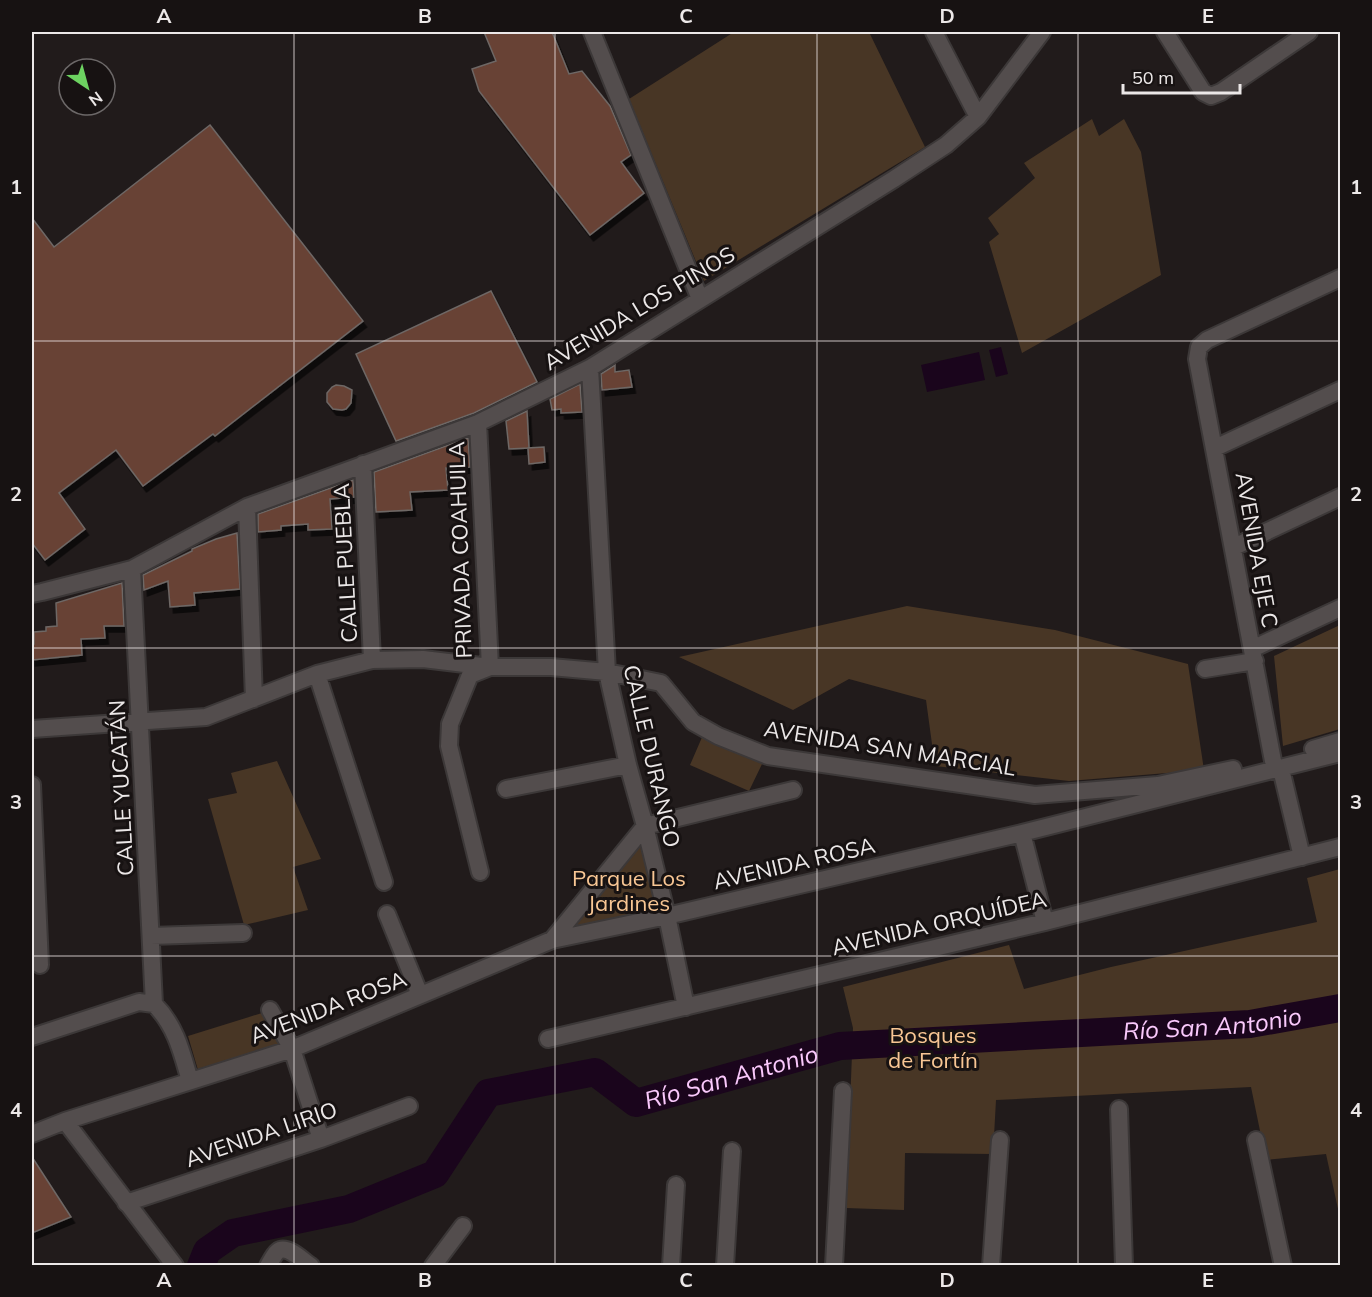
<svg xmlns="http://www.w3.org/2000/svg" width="1372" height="1297" viewBox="0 0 1372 1297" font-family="Mulish,sans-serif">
	<defs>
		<filter id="shadow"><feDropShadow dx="3.5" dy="6" stdDeviation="0" flood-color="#0009"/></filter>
	</defs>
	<rect width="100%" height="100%" fill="#211b1b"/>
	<path fill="#483625" d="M 734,32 L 869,32 L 925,147 L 704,281 L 629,99 Z
		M 1092,119 L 1099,136 L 1124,119 L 1141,152 L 1161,275 L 1022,353 L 989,242 L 999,234 L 988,218 L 1035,178 L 1024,163 Z
		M 907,606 L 1055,630 L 1188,664 L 1204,770 L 1069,781 L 935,766 L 926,700 L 849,679 L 793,710 L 679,657 Z
		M 1340,625 L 1340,729 L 1283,746 L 1274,656 Z
		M 703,735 L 763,762 L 749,791 L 690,765 Z
		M 277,761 L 321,859 L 293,867 L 308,910 L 244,925 L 208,799 L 237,793 L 231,773 Z
		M 633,845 L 639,845 L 643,848 L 657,904 L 654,910 L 574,927 Z
		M 1340,869 L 1340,1218 L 1326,1154 L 1266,1160 L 1251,1087 L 996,1100 L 993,1154 L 905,1153 L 904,1210 L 846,1208 L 853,1028 L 843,987 L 1009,945 L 1024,989 L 1111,967 L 1317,922 L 1307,878 Z
		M 262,1013 L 279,1044 L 198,1070 L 188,1036 Z"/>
	<path fill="#1a051c" d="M 1001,347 L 1008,374 L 996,377 L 989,350 Z
		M 979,352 L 985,380 L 927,392 L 921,365 Z"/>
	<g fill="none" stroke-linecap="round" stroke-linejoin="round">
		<path stroke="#1a051c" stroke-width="28" id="s1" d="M 201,1266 L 207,1251 L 233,1233 L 349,1209 L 435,1174 L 488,1093 L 595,1072 L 636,1103 L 840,1046 L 1250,1024 L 1340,1008"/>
	</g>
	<path fill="#674235" stroke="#6e6765" stroke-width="1.5" filter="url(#shadow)" d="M 484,32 L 552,32 L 569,74 L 582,71 L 610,106 L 631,155 L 621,162 L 644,193 L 590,235 L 479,91 L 472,69 L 496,61 Z
		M 210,125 L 363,321 L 215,436 L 213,434 L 143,486 L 116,450 L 59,493 L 85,529 L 45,560 L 32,543 L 32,218 L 54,247 Z
		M 491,291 L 537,382 L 474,413 L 396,441 L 356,354 Z
		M 615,365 L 615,372 L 629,370 L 632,387 L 602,390 L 601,374 Z
		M 580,384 L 582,412 L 561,413 L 561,409 L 552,410 L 550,399 Z
		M 336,385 L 344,386 L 352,390 L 351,403 L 346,409 L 342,410 L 333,409 L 327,402 L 327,393 L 332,387 Z
		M 527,411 L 529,448 L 509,449 L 506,421 Z
		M 468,438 L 470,467 L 446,468 L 448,490 L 410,492 L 412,510 L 376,512 L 374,472 Z
		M 544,447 L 545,462 L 529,464 L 528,448 Z
		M 353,480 L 354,497 L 330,499 L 332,529 L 308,530 L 308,524 L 281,526 L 281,530 L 258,532 L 258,514 Z
		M 237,533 L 240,589 L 194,593 L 195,605 L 170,607 L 168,581 L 144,590 L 143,575 L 192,551 L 192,549 L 216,539 Z
		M 122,583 L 124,626 L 104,626 L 105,638 L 81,639 L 82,655 L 32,660 L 32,644 L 34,644 L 34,632 L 46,631 L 46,627 L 57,626 L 56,603 Z
		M 32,1157 L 71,1217 L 32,1233 Z"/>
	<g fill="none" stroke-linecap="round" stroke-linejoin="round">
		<defs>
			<path id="minor" d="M 592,32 L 700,299
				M 934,32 L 978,117
				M 1165,32 L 1203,92 L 1211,96 L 1221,92 L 1309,32
				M 590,368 L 607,672 L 628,765 L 645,826 L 667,916 L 686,1007
				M 478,423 L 490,667 L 470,675 L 450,724 L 449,746 L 480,872
				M 1215,448 L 1340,390
				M 363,464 L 372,660
				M 247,507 L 254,699
				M 1234,547 L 1340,497
				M 132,569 L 154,1004
				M 32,594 L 42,592 L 132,569 L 247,507 L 478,423 L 590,368 L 894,179 L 946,145 L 978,117 L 1042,32
				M 1252,649 L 1340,608
				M 1205,669 L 1255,661
				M 317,674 L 384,882
				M 32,729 L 206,717 L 317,674 L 372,660 L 423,659 L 490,667 L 551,667 L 607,672 L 661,683 L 693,722 L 718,736 L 768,756 L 1035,795 L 1158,785 L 1233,769
				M 1313,749 L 1340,741
				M 1273,761 L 1197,359 L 1199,347 L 1207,340 L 1340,278
				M 1281,769 L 1302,857
				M 32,785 L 40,965
				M 506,789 L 628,765
				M 1022,833 L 1045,922
				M 387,914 L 420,995
				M 151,936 L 243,933
				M 552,940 L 645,826 L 793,790
				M 154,1004 C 176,1026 182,1053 190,1081
				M 270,1010 L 292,1049 L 321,1139
				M 32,1037 L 139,1002 L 154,1004
				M 548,1039 L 1045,922 L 1340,847
				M 1119,1109 L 1124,1266
				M 65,1121 L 175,1266
				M 32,1134 L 65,1121 L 292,1049 L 552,940 L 667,916 L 1022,833 L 1340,753
				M 1256,1140 L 1283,1266
				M 126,1203 L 321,1139 L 409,1106
				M 268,1266 C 271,1261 275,1252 280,1250 C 290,1247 303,1261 311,1266
				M 433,1266 L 463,1226
				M 671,1266 L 676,1185
				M 725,1266 L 732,1151
				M 834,1266 L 843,1091
				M 991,1266 L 1000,1140"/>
		</defs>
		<use href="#minor" stroke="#3c3838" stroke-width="20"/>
		<use href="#minor" stroke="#534d4d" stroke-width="16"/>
	</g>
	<path fill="none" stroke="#ece8e8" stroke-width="1.5" stroke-opacity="0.55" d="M 294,32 L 294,1266M 555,32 L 555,1266M 817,32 L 817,1266M 1078,32 L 1078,1266M 32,341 L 1340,341M 32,648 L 1340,648M 32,956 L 1340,956"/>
	<g text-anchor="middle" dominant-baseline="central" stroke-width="6" stroke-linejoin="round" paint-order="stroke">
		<g font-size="22" fill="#ece8e8" stroke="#171212">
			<text transform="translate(639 308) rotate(-31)">AVENIDA LOS PINOS</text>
			<text transform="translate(460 550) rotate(-92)">PRIVADA COAHUILA</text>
			<text transform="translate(1257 550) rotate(80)">AVENIDA EJE C</text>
			<text transform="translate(345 563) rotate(-93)">CALLE PUEBLA</text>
			<text transform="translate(890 748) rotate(9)">AVENIDA SAN MARCIAL</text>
			<text transform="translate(652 756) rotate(77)">CALLE DURANGO</text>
			<text transform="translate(121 788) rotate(-93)">CALLE YUCATÁN</text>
			<text transform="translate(794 863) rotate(-13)">AVENIDA ROSA</text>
			<text transform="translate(939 923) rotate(-13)">AVENIDA ORQUÍDEA</text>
			<text transform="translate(328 1007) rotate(-21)">AVENIDA ROSA</text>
			<text transform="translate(261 1134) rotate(-19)">AVENIDA LIRIO</text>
		</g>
		<g font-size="22" fill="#f8c694" stroke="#171212">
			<text x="629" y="878">Parque Los<tspan x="629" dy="25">Jardines</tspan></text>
			<text x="933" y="1035">Bosques<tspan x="933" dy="25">de Fortín</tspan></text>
		</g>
		<g font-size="24" font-style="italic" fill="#fac9fc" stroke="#171212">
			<text stroke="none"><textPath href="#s1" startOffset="1101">Río San Antonio</textPath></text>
			<text stroke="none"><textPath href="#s1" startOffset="615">Río San Antonio</textPath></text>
		</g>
	</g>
	<rect width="1372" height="1297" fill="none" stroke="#171212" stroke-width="66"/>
	<g transform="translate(87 87) rotate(144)"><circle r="28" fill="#171212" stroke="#6c6868" stroke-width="1.5"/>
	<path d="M0-4.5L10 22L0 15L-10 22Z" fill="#6dd361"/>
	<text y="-9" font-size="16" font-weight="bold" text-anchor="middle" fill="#ece8e8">N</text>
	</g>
	<path d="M1123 84v9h117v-9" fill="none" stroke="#ece8e8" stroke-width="3"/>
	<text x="1132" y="84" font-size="18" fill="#ece8e8" stroke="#171212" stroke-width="4.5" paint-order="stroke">50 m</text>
	<rect x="33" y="33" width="1306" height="1231" fill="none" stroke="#ece8e8" stroke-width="2"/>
	<g font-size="20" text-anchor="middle" font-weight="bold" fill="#ece8e8">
		<text x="164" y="23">A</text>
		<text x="425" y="23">B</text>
		<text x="686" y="23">C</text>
		<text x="947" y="23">D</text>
		<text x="1208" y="23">E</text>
		<text x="16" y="194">1</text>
		<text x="1356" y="194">1</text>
		<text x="16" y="501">2</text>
		<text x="1356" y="501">2</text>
		<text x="16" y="809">3</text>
		<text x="1356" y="809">3</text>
		<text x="16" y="1117">4</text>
		<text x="1356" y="1117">4</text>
		<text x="164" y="1287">A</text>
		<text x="425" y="1287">B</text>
		<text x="686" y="1287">C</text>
		<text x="947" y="1287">D</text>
		<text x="1208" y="1287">E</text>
	</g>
</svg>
